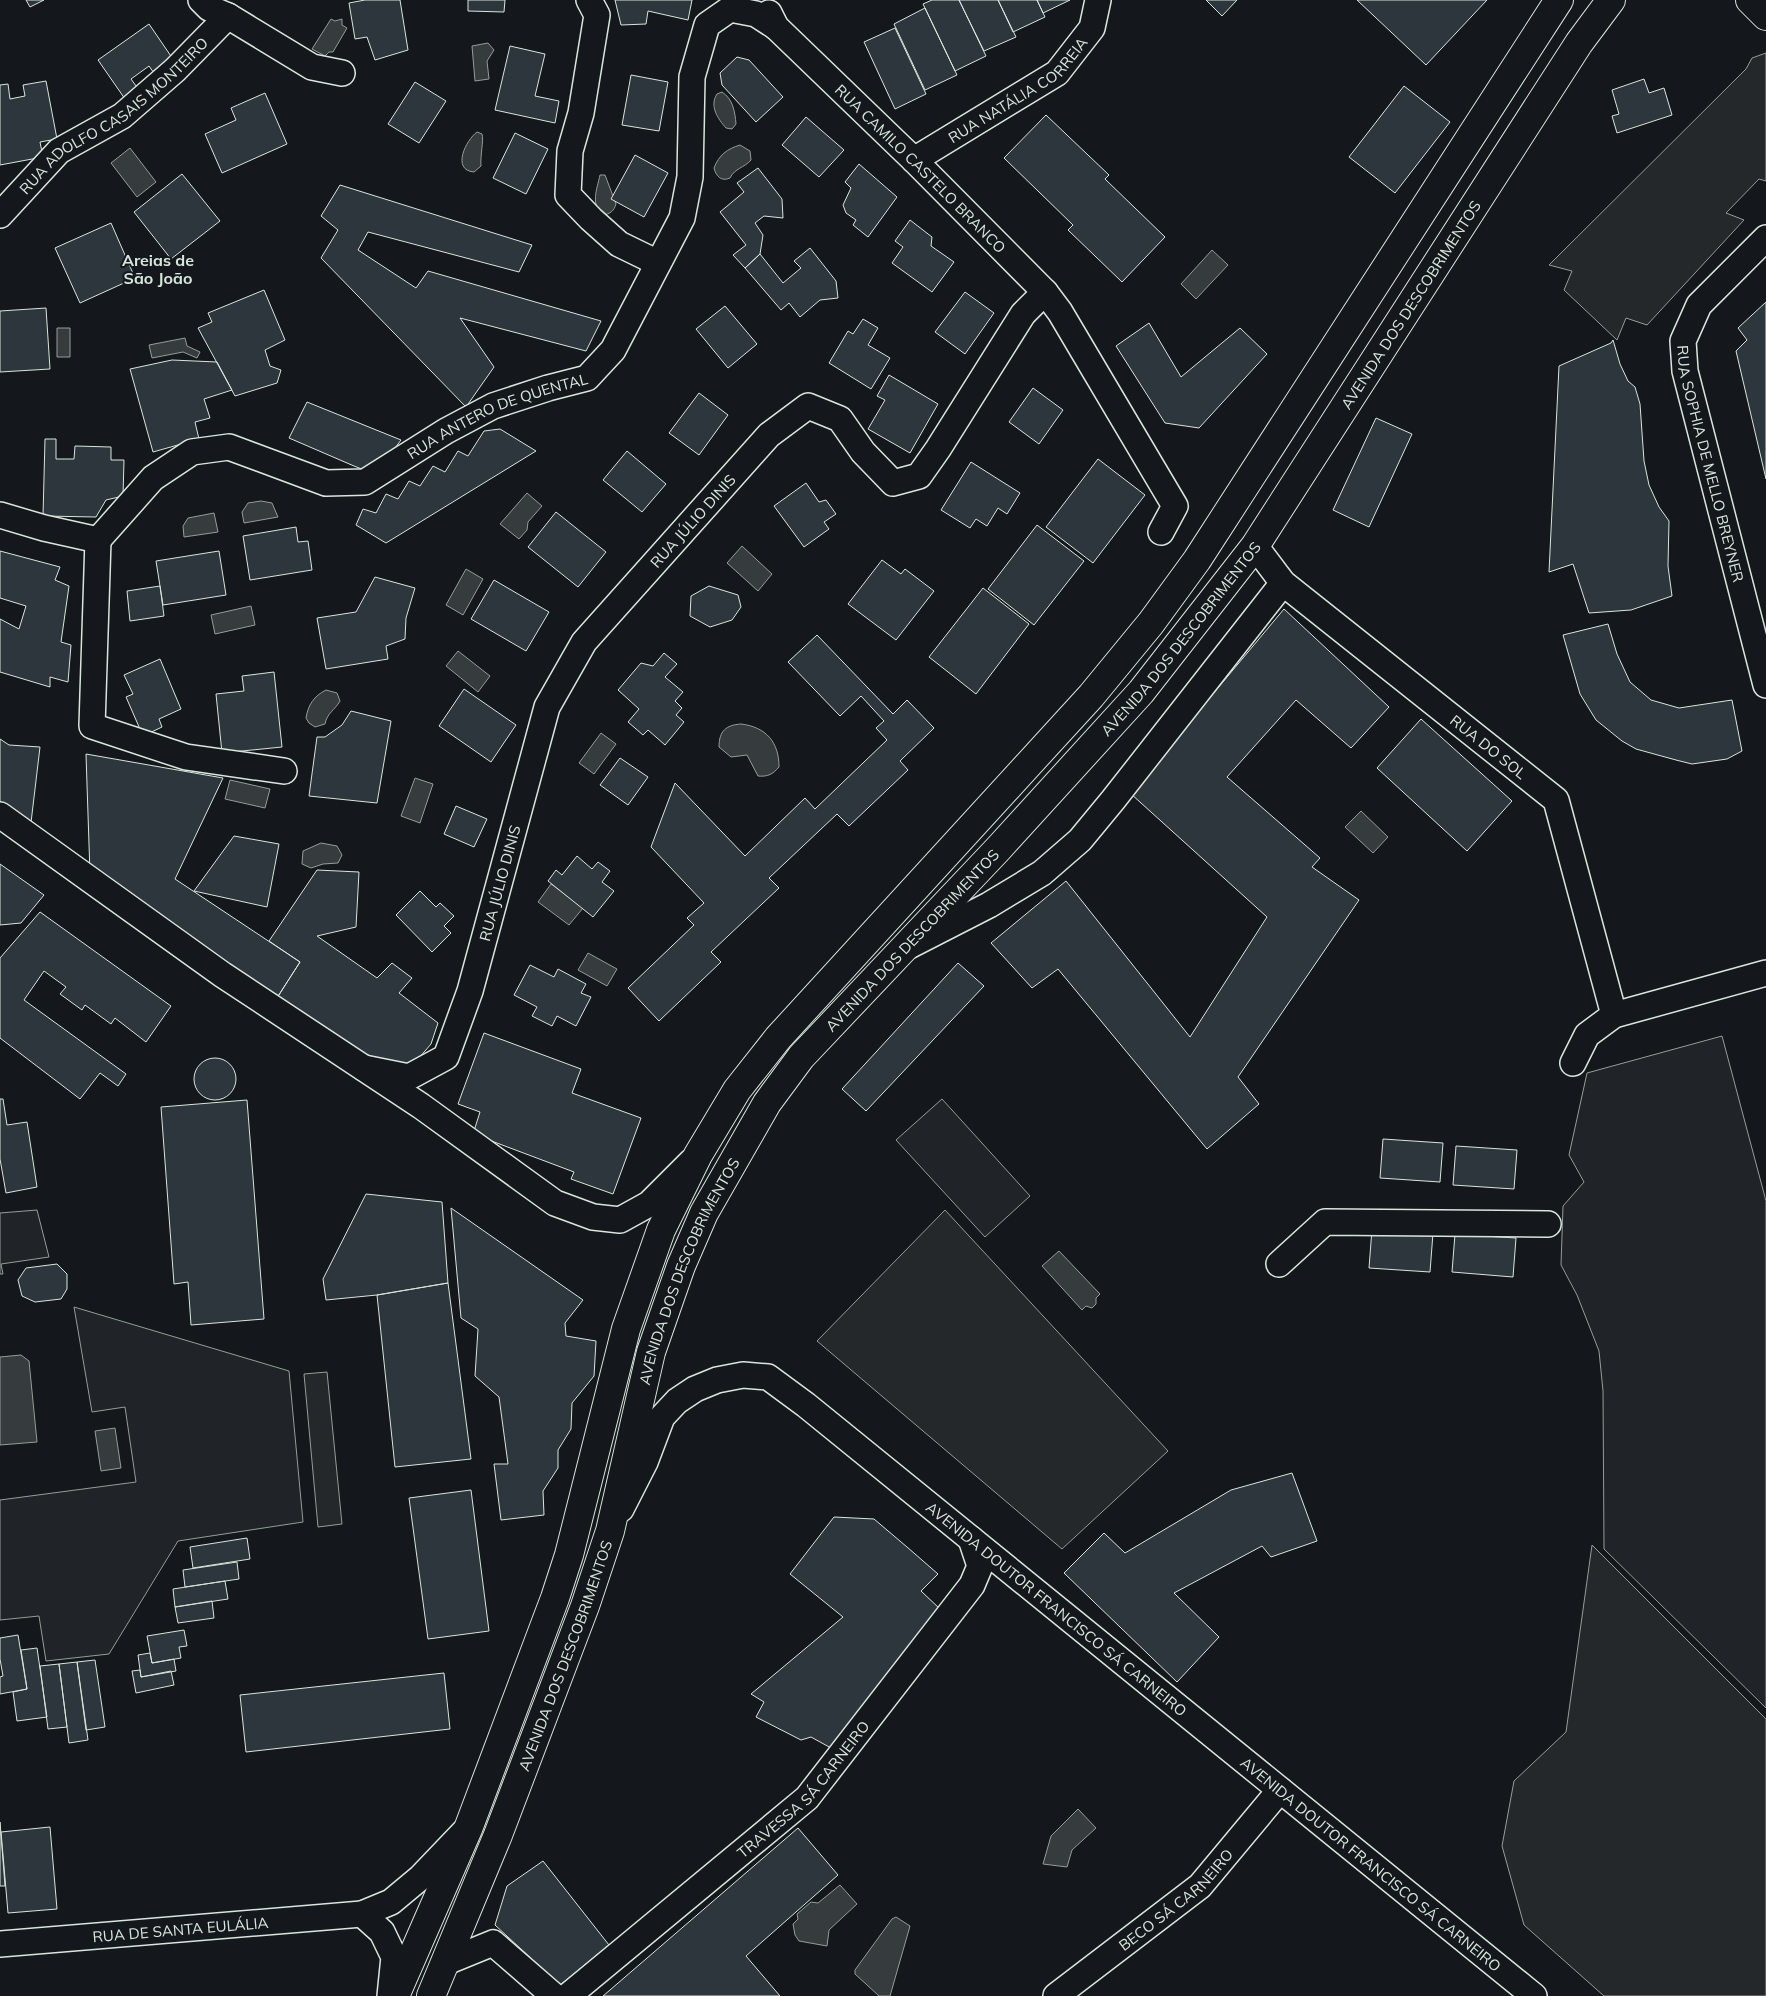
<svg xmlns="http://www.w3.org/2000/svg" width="1766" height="1996" viewBox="0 0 1766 1996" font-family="Mulish,sans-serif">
	<rect width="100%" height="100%" fill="#14181c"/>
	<path fill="#202428" stroke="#939e99" d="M 1722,1036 L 1766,1201 L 1766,1708 L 1604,1549 L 1603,1391 L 1599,1351 L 1577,1295 L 1561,1265 L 1563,1206 L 1584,1182 L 1569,1155 L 1587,1073 Z
		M 942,1099 L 1030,1196 L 985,1237 L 896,1140 Z
		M 37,1210 L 49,1257 L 1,1264 L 3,1274 L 0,1274 L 0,1213 Z
		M 74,1307 L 289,1371 L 303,1522 L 178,1541 L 109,1654 L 46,1661 L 39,1616 L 0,1620 L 0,1500 L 136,1482 L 125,1407 L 92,1412 Z"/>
	<path fill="#24282b" stroke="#939e99" d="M 1766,53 L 1766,181 L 1759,179 L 1726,213 L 1744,220 L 1647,325 L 1626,318 L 1617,340 L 1564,290 L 1572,271 L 1549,265 L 1746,69 L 1752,58 Z
		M 945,1210 L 1168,1451 L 1062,1549 L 817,1341 Z
		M 327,1372 L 342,1524 L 318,1527 L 304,1374 Z
		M 1592,1545 L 1766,1719 L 1766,1996 L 1604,1996 L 1524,1925 L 1502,1846 L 1514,1781 L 1566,1732 Z"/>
	<path fill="#363b3e" stroke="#939e99" d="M 331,19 L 335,21 L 342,19 L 342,25 L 347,28 L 333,52 L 329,52 L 325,56 L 312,49 Z
		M 488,43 L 494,50 L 487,61 L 489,79 L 475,81 L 472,46 Z
		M 722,92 C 733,99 735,112 736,124 L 732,129 L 726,128 C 718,119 709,106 717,94 Z
		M 477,132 L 482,134 C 484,140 480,156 481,166 L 474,172 C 451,170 466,140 477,132 Z
		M 740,145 L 750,151 L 751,160 C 744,168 735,168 730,178 C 721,182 716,176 714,168 C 719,155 727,149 740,145 Z
		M 130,148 L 156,182 L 137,197 L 111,163 Z
		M 600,175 L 605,175 L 616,204 C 614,211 610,214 603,215 C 590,205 597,189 600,175 Z
		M 1212,250 L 1228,265 L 1196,299 L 1181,284 Z
		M 57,328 L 70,328 L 70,357 L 57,357 Z
		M 185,338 L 187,346 L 200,352 L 197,358 L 183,352 L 152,358 L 149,345 Z
		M 527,493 L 542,506 L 528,522 L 527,530 L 519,539 L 500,524 Z
		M 261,501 L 272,503 L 278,517 L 244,523 L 242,512 L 248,503 Z
		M 214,513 L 218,532 L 184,537 L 183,526 L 188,518 Z
		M 742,546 L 772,574 L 758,591 L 727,563 Z
		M 466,569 L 483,579 L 463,615 L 446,605 Z
		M 251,606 L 255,625 L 215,634 L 211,615 Z
		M 458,651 L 490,676 L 478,692 L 446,666 Z
		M 326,690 L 337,693 L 340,701 C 335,710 327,713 325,724 L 315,727 L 309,723 L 306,718 C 308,705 314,696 326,690 Z
		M 741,724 C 766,727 779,742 779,767 C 773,774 768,777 758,776 L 747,755 L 731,757 L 719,747 C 719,731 726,725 741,724 Z
		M 601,733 L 616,744 L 594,774 L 579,763 Z
		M 415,778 L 433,784 L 420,823 L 401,816 Z
		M 230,780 L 270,789 L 265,808 L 225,799 Z
		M 1361,811 L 1388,837 L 1373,853 L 1345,827 Z
		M 321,843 L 337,846 L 342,855 L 338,863 L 323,864 L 311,868 L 302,864 L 303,851 Z
		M 551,884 L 583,908 L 569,925 L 538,902 Z
		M 588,953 L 617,969 L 607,986 L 578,970 Z
		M 1059,1251 L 1100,1294 L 1096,1298 L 1096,1304 L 1092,1308 L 1086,1306 L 1082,1310 L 1042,1266 Z
		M 21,1355 L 29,1361 L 37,1442 L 0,1445 L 0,1357 Z
		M 115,1428 L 121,1468 L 101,1471 L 95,1431 Z
		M 1078,1809 L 1096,1828 L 1072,1850 L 1067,1867 L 1043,1864 L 1051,1836 Z
		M 840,1885 L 857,1904 L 829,1930 L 827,1946 L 799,1941 L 795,1935 L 793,1924 L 798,1919 L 797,1914 L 811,1902 L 818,1903 Z
		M 896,1917 L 910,1926 L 890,1996 L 879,1996 L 855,1974 L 855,1970 L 892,1919 Z"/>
	<path fill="#2c363c" stroke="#d8e6dc" d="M 26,0 L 44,0 L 30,7 Z
		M 365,0 L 400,0 L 408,50 L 375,60 L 367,37 L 355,39 L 349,3 Z
		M 468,0 L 505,0 L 504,12 L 468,11 Z
		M 615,0 L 692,0 L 688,20 L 648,11 L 646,24 L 621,25 Z
		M 932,0 L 959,0 L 986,56 L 955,71 L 923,4 Z
		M 959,0 L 998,0 L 1016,37 L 984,51 Z
		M 998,0 L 1037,0 L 1045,17 L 1013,32 Z
		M 1037,0 L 1070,0 L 1043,13 Z
		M 1206,0 L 1237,0 L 1222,16 Z
		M 1357,0 L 1487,0 L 1426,65 Z
		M 925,8 L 957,75 L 925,90 L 894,24 Z
		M 149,24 L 175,62 L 156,76 L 149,66 L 131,79 L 139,90 L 125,99 L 98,60 Z
		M 895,28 L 926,94 L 895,109 L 864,42 Z
		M 510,46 L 545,54 L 535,96 L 559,101 L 555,123 L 495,110 Z
		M 737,57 L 749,60 L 783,97 L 756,122 L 722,85 L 720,73 Z
		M 631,75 L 668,82 L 659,131 L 622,125 Z
		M 1644,79 L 1649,93 L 1664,88 L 1672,115 L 1617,133 L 1612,116 L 1619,114 L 1612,90 Z
		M 46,81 L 57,139 L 40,142 L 43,157 L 0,165 L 0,85 L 8,84 L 10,99 L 25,96 L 23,85 Z
		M 415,82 L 446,101 L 419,143 L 388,124 Z
		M 1404,86 L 1450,122 L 1395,193 L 1349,157 Z
		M 265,93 L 287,144 L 222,173 L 205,134 L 236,120 L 231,108 Z
		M 1046,115 L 1109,175 L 1105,179 L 1165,237 L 1122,282 L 1068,230 L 1073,225 L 1004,158 Z
		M 806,117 L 844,150 L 819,177 L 782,145 Z
		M 515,133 L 548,149 L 526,194 L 493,178 Z
		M 635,155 L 668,173 L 644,217 L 611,199 Z
		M 859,164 L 897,197 L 868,237 L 853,225 L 856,220 L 846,213 L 843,205 L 851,188 L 845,182 Z
		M 758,168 L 782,199 L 783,218 L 764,216 L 755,223 L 763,235 L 760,254 L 745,268 L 733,255 L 746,245 L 720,212 L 744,192 L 737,183 Z
		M 182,174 L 220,221 L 171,259 L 134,212 Z
		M 340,185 L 532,245 L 519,272 L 368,232 L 358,250 L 416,288 L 428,271 L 601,321 L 586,351 L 460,318 L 494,367 L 466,407 L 321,258 L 338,230 L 321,216 Z
		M 910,220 L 932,237 L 931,246 L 954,262 L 932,292 L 892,263 L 903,247 L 895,241 Z
		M 111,223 L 135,278 L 80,303 L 55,248 Z
		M 810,248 L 836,281 L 838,298 L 820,300 L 800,317 L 789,303 L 781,310 L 745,268 L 760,254 L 783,283 L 801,268 L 794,261 Z
		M 264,290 L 285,340 L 265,350 L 270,366 L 281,370 L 277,383 L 235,396 L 198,328 L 212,322 L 208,313 Z
		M 965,292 L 994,313 L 965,354 L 935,332 Z
		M 1766,302 L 1766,479 L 1736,351 L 1747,340 L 1738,328 Z
		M 725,306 L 757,344 L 728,368 L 696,329 Z
		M 46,308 L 50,369 L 0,372 L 0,311 Z
		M 863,319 L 878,328 L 868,345 L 890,358 L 871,389 L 829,363 L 848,331 L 853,334 Z
		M 1149,323 L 1181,377 L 1240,328 L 1267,354 L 1199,428 L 1165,423 L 1116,346 Z
		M 1613,340 L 1620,364 L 1628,381 L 1635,387 L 1640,404 L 1644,461 L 1649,485 L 1659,507 L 1669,521 L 1668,566 L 1672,596 L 1631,610 L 1589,613 L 1573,564 L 1549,572 L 1559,366 L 1611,343 Z
		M 172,360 L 217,362 L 232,390 L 204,399 L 210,418 L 195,422 L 199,439 L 153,452 L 130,369 Z
		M 889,375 L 938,404 L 910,453 L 868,429 L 885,400 L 877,396 Z
		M 1033,388 L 1063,410 L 1039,444 L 1009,422 Z
		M 699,393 L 728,415 L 699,455 L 669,433 Z
		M 307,402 L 401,440 L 381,467 L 367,471 L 354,466 L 289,438 Z
		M 1376,418 L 1412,434 L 1369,527 L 1333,510 Z
		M 500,429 L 536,451 L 386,543 L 356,525 L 363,509 L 376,513 L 386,494 L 398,499 L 409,481 L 420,486 L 433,466 L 445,472 L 458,451 L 468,456 L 484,431 Z
		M 45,439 L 56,439 L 56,459 L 74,459 L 75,446 L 111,447 L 111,460 L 124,460 L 123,496 L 106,500 L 96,517 L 43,516 Z
		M 627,451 L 666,484 L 642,512 L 603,480 Z
		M 1098,459 L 1145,495 L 1093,563 L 1046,527 Z
		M 971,462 L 1020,493 L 1007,514 L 998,508 L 987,526 L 976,519 L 970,528 L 941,510 Z
		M 806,483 L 819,502 L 826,500 L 836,514 L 824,522 L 829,529 L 804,547 L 774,506 Z
		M 556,512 L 606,552 L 578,587 L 528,547 Z
		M 1037,525 L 1084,561 L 1034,625 L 988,589 Z
		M 296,527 L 298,542 L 308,541 L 312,570 L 250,580 L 243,536 Z
		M 0,551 L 60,567 L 55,580 L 69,586 L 61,642 L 71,645 L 68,682 L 50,677 L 50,687 L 0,672 L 0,619 L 19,629 L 26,606 L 0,598 Z
		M 219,551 L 226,595 L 163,605 L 156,561 Z
		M 882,560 L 901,574 L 905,569 L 934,591 L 896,640 L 848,604 Z
		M 375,577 L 415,588 L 406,618 L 405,639 L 386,646 L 388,659 L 326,669 L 317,618 L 356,612 Z
		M 494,580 L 549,612 L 526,651 L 471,619 Z
		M 160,586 L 164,616 L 130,621 L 127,591 Z
		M 709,586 L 738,595 L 741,607 L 732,620 L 710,627 L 690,616 L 691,596 Z
		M 983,588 L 1029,624 L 976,694 L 929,657 Z
		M 1284,609 L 1389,707 L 1351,748 L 1296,700 L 1227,777 L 1320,858 L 1312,867 L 1359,900 L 1238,1077 L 1259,1104 L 1207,1149 L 1058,969 L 1032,988 L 991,943 L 1066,881 L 1190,1037 L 1267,917 L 1130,793 Z
		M 1608,624 L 1617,654 L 1630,682 L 1651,700 L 1679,708 L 1732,700 L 1742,751 L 1727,759 L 1692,764 L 1676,760 L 1636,749 L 1622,741 L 1596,720 L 1580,694 L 1563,635 Z
		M 817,635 L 893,714 L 907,700 L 934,728 L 900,761 L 908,770 L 849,826 L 837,814 L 769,878 L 779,888 L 711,952 L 721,962 L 659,1021 L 628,988 L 694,925 L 687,918 L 704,903 L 651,847 L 675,783 L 745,856 L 805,798 L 815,809 L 887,740 L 876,728 L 884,721 L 861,696 L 840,716 L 788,662 Z
		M 664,653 L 677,664 L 665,677 L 683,692 L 675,701 L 682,708 L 676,715 L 684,722 L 665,745 L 648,730 L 643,735 L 628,722 L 639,709 L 618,690 L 641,663 L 653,666 Z
		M 160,659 L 181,709 L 159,719 L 162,727 L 143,736 L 126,697 L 133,694 L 124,675 Z
		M 274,672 L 282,747 L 222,753 L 216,694 L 244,691 L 242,676 Z
		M 464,689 L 516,725 L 491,762 L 439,726 Z
		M 351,711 L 391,721 L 377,803 L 309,796 L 317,737 L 325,737 L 342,725 Z
		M 1421,719 L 1512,801 L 1467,851 L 1377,768 Z
		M 0,739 L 9,745 L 40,747 L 30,831 L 0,808 Z
		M 86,754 L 223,778 L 175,879 L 300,962 L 275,1001 L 90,874 Z
		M 620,758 L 648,777 L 628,805 L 600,785 Z
		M 456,806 L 487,819 L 474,847 L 444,834 Z
		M 234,836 L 279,844 L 267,907 L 194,891 Z
		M 577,856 L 592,869 L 598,862 L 610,871 L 602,882 L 614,891 L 593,917 L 548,881 L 556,870 L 562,875 Z
		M 0,864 L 44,895 L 21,923 L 0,925 Z
		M 317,870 L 359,872 L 356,927 L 317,936 L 377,978 L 392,963 L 412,978 L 399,993 L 438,1023 L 431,1044 L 419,1058 L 393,1072 L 275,1001 L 300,962 L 269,941 Z
		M 420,891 L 436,907 L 440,903 L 454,916 L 444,926 L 451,933 L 432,952 L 396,915 Z
		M 40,912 L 171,1006 L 146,1042 L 115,1018 L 111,1024 L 85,1005 L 82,1010 L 60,994 L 66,987 L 44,971 L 24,1000 L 126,1074 L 118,1086 L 100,1073 L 80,1099 L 0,1038 L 0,958 Z
		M 958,963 L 984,986 L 866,1111 L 842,1089 Z
		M 530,965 L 554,977 L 558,969 L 586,984 L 581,993 L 591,997 L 576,1026 L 557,1016 L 552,1026 L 532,1016 L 537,1007 L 514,995 Z
		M 484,1033 L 581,1069 L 572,1093 L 641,1118 L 613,1194 L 571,1179 L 574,1172 L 473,1134 L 480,1112 L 458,1104 Z
		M194 1079a21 21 0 1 1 42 0a21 21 0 1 1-42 0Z
		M 0,1099 L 3,1099 L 7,1125 L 27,1122 L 37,1187 L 6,1193 L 0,1159 Z
		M 247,1100 L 264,1319 L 191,1325 L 188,1282 L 174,1284 L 161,1107 Z
		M 1383,1139 L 1443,1143 L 1440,1182 L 1380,1178 Z
		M 1456,1146 L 1517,1150 L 1514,1189 L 1453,1185 Z
		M 366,1194 L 442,1202 L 448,1283 L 377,1295 L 326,1300 L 323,1279 Z
		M 451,1208 L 583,1300 L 565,1323 L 566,1336 L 596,1341 L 594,1376 L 572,1403 L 571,1429 L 558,1450 L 558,1468 L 543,1491 L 544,1515 L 501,1520 L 494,1464 L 508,1464 L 499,1397 L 475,1376 L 478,1329 L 461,1318 Z
		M 1372,1229 L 1433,1233 L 1430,1272 L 1369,1268 Z
		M 1455,1234 L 1516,1238 L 1513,1277 L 1452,1272 Z
		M 57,1264 L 67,1274 L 67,1289 L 61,1299 L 35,1302 L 22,1296 L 18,1280 L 26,1268 Z
		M 448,1283 L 471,1459 L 395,1467 L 377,1295 Z
		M 1292,1473 L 1317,1541 L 1271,1557 L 1262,1546 L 1174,1593 L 1219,1637 L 1177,1682 L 1064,1573 L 1104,1533 L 1125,1553 L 1231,1490 Z
		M 471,1490 L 489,1631 L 428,1639 L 409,1498 Z
		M 834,1517 L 874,1519 L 907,1547 L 938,1574 L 921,1591 L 940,1609 L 831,1748 L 811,1737 L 801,1740 L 756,1717 L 764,1702 L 751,1694 L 843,1617 L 790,1574 Z
		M 247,1538 L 250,1559 L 193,1568 L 190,1547 Z
		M 237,1562 L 239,1579 L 185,1587 L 183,1570 Z
		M 225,1581 L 228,1599 L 175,1607 L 173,1589 Z
		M 212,1601 L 214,1618 L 178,1623 L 175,1607 Z
		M 184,1630 L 187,1646 L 179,1647 L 181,1658 L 152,1663 L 147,1636 Z
		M 18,1635 L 27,1689 L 0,1694 L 0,1677 L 3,1676 L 0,1659 L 0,1638 Z
		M 37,1648 L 47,1717 L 17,1721 L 13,1692 L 27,1689 L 21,1650 Z
		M 150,1653 L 152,1663 L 174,1659 L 176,1671 L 141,1677 L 138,1655 Z
		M 95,1660 L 105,1727 L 86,1730 L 77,1662 Z
		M 77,1662 L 88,1740 L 69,1743 L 59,1664 Z
		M 59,1664 L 67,1727 L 48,1729 L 40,1666 Z
		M 140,1670 L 141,1677 L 171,1671 L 174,1685 L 136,1693 L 132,1671 Z
		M 444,1673 L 450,1729 L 246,1752 L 240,1695 Z
		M 0,1822 L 5,1886 L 0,1886 Z
		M 50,1827 L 57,1909 L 8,1913 L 1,1832 Z
		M 798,1828 L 838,1875 L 746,1956 L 780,1996 L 603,1996 Z
		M 543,1861 L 609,1945 L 560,1985 L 495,1925 L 507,1886 Z"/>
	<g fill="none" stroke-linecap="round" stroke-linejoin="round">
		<defs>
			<g id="minor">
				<path d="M 201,0 L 209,8 L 228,16 L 312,67 L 342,73"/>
				<path d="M 589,0 L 597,15 L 581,113 L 570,151 L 568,195 L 591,219 L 619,244 L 658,263"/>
				<path id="s1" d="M 769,13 L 776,27 L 914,160 L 1045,292 L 1060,312 L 1175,506 L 1161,532"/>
				<path id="s2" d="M 914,160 L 1057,73 L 1092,28 L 1098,0"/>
				<path id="s3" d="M 0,215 L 59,151 L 122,116 L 175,70 L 228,16"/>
				<path id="s4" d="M 1766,238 L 1699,305 L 1683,341 L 1685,371 L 1766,685"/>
				<path id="s5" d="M 0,515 L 44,528 L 98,540 L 153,478 L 192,452 L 229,447 L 326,483 L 365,482 L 446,431 L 493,406 L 548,388 L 587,378 L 613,350 L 682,218 L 690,177 L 692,77 L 707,25 L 730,9 L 756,14 L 776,27"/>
				<path d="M 98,540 L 92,726 L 186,757 L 284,771"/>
				<path id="s6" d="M 1255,546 L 1283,583 L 1556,800 L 1614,1015"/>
				<path d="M 0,815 L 223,975 L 421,1106 L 555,1203 L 593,1217 L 620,1220 L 649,1204 L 691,1162"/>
				<path d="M 909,946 L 989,905 L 1042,873 L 1080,840 L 1113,800 L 1283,583"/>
				<path d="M 1573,1063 L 1587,1035 L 1614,1015 L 1766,973"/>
				<path id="s7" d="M 364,1068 L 409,1077 L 446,1057 L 470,991 L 547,707 L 584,642 L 769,435 L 808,406 L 840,419 L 863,452 L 893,483 L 919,476 L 938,449 L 1023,314 L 1045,292"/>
				<path d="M 1279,1264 L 1325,1222 L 1548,1224"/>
				<path id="s8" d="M 621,1509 L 645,1462 L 662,1417 L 677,1401 L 695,1389 L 717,1380 L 743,1375 L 768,1377 L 806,1405 L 1534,1996"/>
				<path d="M 362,1914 L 382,1932 L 394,1957 L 390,1996"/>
				<path id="s9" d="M 0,1944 L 362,1914 L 391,1902 L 421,1877 L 464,1832"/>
				<path d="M 444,1963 L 493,1943 L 554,1996"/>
				<path id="s10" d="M 568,1996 L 807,1798 L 972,1585 L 980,1566 L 971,1539"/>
				<path id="s11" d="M 1056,1996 L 1200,1886 L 1280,1790"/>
			</g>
			<g id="secondary">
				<path d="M 1750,0 L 1766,16"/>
				<path d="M 395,1996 L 468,1829 L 555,1598 L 569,1555 L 626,1329 L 661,1230 L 698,1155 L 737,1090 L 778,1038 L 1091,696 L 1151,623 L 1197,560 L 1559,0"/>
				<path id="s12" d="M 431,1996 L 498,1835 L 585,1606 L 610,1531 L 651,1352 L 681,1266 L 704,1213 L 767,1103 L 801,1057 L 998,849 L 1141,692 L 1255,546 L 1579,43 L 1611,0"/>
			</g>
		</defs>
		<use href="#minor" stroke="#d8e6dc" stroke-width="28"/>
		<use href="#secondary" stroke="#d8e6dc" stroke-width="30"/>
		<use href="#minor" stroke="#14181c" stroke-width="25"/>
		<use href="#secondary" stroke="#14181c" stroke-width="28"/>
	</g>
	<g text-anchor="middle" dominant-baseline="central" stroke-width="4" stroke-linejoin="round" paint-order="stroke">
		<g font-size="15" fill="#d8e6dc" stroke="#14181c">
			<text stroke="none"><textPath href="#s2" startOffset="126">RUA NATÁLIA CORREIA</textPath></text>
			<text stroke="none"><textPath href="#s3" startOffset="152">RUA ADOLFO CASAIS MONTEIRO</textPath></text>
			<text stroke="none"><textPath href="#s1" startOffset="218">RUA CAMILO CASTELO BRANCO</textPath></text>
			<text stroke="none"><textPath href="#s12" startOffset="1986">AVENIDA DOS DESCOBRIMENTOS</textPath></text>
			<text stroke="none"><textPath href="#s5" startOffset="560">RUA ANTERO DE QUENTAL</textPath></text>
			<text stroke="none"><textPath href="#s4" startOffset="260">RUA SOPHIA DE MELLO BREYNER</textPath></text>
			<text stroke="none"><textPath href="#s7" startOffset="690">RUA JÚLIO DINIS</textPath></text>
			<text stroke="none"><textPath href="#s12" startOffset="1580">AVENIDA DOS DESCOBRIMENTOS</textPath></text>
			<text stroke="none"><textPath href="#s6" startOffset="309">RUA DO SOL</textPath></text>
			<text stroke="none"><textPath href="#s7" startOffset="270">RUA JÚLIO DINIS</textPath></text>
			<text stroke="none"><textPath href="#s12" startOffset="1176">AVENIDA DOS DESCOBRIMENTOS</textPath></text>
			<text stroke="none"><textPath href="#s12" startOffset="771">AVENIDA DOS DESCOBRIMENTOS</textPath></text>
			<text stroke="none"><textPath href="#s8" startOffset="590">AVENIDA DOUTOR FRANCISCO SÁ CARNEIRO</textPath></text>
			<text stroke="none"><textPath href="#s12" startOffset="366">AVENIDA DOS DESCOBRIMENTOS</textPath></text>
			<text stroke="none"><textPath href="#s10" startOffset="314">TRAVESSA SÁ CARNEIRO</textPath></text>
			<text stroke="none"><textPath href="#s8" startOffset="995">AVENIDA DOUTOR FRANCISCO SÁ CARNEIRO</textPath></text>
			<text stroke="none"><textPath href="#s11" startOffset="154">BECO SÁ CARNEIRO</textPath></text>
			<text stroke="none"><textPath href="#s9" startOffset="181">RUA DE SANTA EULÁLIA</textPath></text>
		</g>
		<g font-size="16" font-weight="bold" fill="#d8e6dc" stroke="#14181c">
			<text x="158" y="260">Areias de<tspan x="158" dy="18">São João</tspan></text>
		</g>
	</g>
</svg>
